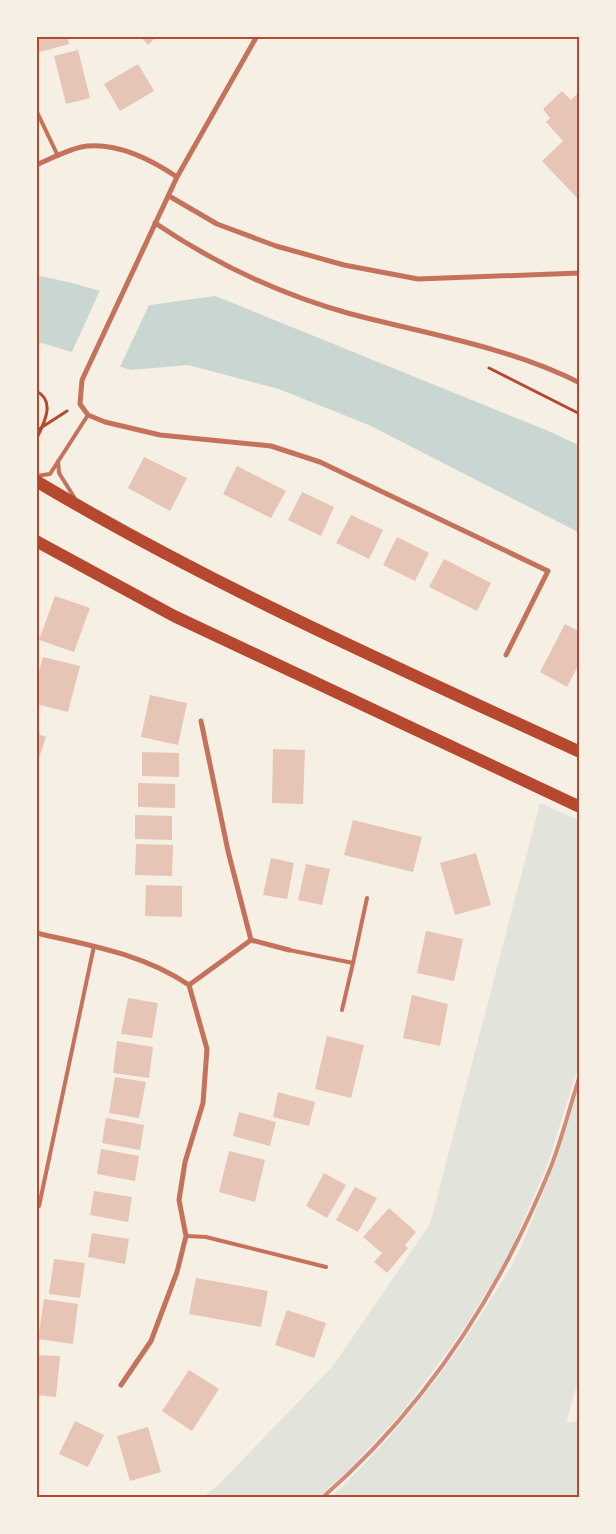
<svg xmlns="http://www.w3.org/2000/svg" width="616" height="1534" viewBox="0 0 616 1534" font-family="Figtree,sans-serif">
	<rect width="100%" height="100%" fill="#f6efe4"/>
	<path fill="#e2e4dc" d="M 540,803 L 580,821 L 580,1061 L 547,1166 L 506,1261 L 461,1333 L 404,1410 L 348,1471 L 317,1498 L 201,1498 L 217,1486 L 333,1366 L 430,1224 Z
		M 580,1083 L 580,1374 L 566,1423 L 580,1421 L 580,1498 L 330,1498 C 390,1442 442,1376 486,1307 C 494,1293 504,1279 512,1265 C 541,1207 560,1144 580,1083 Z"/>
	<path fill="#c9d6d2" d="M 36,275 L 72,283 L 150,305 L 215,296 L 553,433 L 580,446 L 580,533 L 369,425 L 279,389 L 188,365 L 131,370 L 42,343 L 36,345 Z"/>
	<path fill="#f6efe4" d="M 101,288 L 150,303 L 119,369 L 71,354 Z"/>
	<path fill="#e6c5b7" d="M 36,36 L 67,36 L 69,44 L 36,53 Z
		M 140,36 L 157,36 L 148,45 Z
		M 78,50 L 90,98 L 66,104 L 54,56 Z
		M 138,64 L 154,91 L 120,111 L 104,84 Z
		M 562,91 L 571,100 L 580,91 L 580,196 L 577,198 L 542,161 L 563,141 L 546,122 L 550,118 L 543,109 Z
		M 144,457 L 187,478 L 170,511 L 128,488 Z
		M 237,466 L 286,491 L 271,518 L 223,494 Z
		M 302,492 L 334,507 L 321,536 L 288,520 Z
		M 351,515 L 383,530 L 369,559 L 336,543 Z
		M 397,537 L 429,553 L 415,581 L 383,565 Z
		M 444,559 L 491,583 L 477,611 L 429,587 Z
		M 55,596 L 90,608 L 74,652 L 39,640 Z
		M 565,624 L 580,632 L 580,662 L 567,687 L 540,672 Z
		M 43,657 L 80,666 L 68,712 L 36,704 L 36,684 Z
		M 150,695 L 187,703 L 178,745 L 141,737 Z
		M 36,733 L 46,737 L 37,764 L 36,763 Z
		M 273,749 L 305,750 L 303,804 L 272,803 Z
		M 142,752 L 179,753 L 179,777 L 142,776 Z
		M 138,783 L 175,784 L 175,808 L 138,807 Z
		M 135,815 L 172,816 L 172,840 L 135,839 Z
		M 353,820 L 422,837 L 413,872 L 344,855 Z
		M 136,844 L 173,845 L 172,876 L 135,875 Z
		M 476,853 L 491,905 L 455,915 L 440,863 Z
		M 271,858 L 294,863 L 287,899 L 263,895 Z
		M 306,864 L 330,869 L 322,905 L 298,900 Z
		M 146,885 L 182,886 L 182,917 L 145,916 Z
		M 426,931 L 463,939 L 454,981 L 417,973 Z
		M 412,995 L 448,1004 L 440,1046 L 403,1038 Z
		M 128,998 L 158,1003 L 152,1038 L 121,1034 Z
		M 327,1036 L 364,1045 L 351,1098 L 315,1089 Z
		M 117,1041 L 153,1047 L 149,1078 L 113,1073 Z
		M 115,1077 L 146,1082 L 139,1118 L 109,1113 Z
		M 278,1092 L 315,1102 L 309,1126 L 273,1117 Z
		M 239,1112 L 276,1122 L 270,1146 L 233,1136 Z
		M 106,1118 L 144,1125 L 140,1150 L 102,1143 Z
		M 101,1149 L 139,1156 L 135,1181 L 97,1174 Z
		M 229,1151 L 265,1160 L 255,1202 L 219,1192 Z
		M 324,1173 L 346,1185 L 327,1218 L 306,1206 Z
		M 355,1187 L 377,1198 L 358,1232 L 336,1220 Z
		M 94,1191 L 132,1197 L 128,1222 L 90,1215 Z
		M 389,1208 L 416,1232 L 405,1245 L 408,1248 L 387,1273 L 374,1262 L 382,1253 L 363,1237 Z
		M 92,1233 L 129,1239 L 125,1264 L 88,1257 Z
		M 54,1259 L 85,1263 L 80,1298 L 49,1294 Z
		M 196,1278 L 268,1291 L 261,1327 L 189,1314 Z
		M 44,1299 L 78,1304 L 73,1344 L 38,1339 Z
		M 287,1310 L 326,1323 L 314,1358 L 275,1345 Z
		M 36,1355 L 60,1356 L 56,1397 L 36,1395 Z
		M 189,1370 L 219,1389 L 192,1431 L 162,1411 Z
		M 75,1421 L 104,1435 L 88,1467 L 59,1454 Z
		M 148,1427 L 161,1472 L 130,1481 L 117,1436 Z"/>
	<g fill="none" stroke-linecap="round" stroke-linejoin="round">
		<path stroke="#b5482f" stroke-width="3" d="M 489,368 L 580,414
			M 36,391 C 57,401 43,425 36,440
			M 36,431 L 67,411"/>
		<path stroke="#c5725c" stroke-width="4" d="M 36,110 L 58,156
			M 58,461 L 59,473 L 74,497
			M 36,476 L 50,474 L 88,415
			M 289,950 L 353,963 L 367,898
			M 342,1010 L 353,963
			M 39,1206 L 94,946
			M 186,1236 L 206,1237 L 326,1267"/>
		<path stroke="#c5725c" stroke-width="5" d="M 257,36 L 177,177 L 82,380 L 80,404 L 88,415 L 105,422 L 160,435 L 271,446 L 320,462 L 548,571 L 506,655
			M 36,165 C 50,159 73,147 87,146 C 120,143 152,160 177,177
			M 169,196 L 217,224 L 276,246 L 344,265 L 418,279 L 580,273
			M 155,223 C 214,263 282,295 351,314 C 427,334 509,347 580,383
			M 201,721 L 228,851 L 251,940
			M 36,933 C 89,945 143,954 189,985 L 207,1049 L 203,1103 L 185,1162 L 179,1200 L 186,1236 L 177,1272 L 151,1341 L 121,1385
			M 189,985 L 251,940 L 289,950"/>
		<path stroke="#b5482f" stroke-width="12" d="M 36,481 C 210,585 396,667 580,752
			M 36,541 L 174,616 L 580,807"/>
		<path stroke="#cf8b77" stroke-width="4" d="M 322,1498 C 424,1409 499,1294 550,1169 C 562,1139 570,1106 580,1075"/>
	</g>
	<rect width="616" height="1534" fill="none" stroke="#f6efe4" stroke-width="75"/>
	<rect x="38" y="38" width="540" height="1458" fill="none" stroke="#b5482f" stroke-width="2"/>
</svg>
